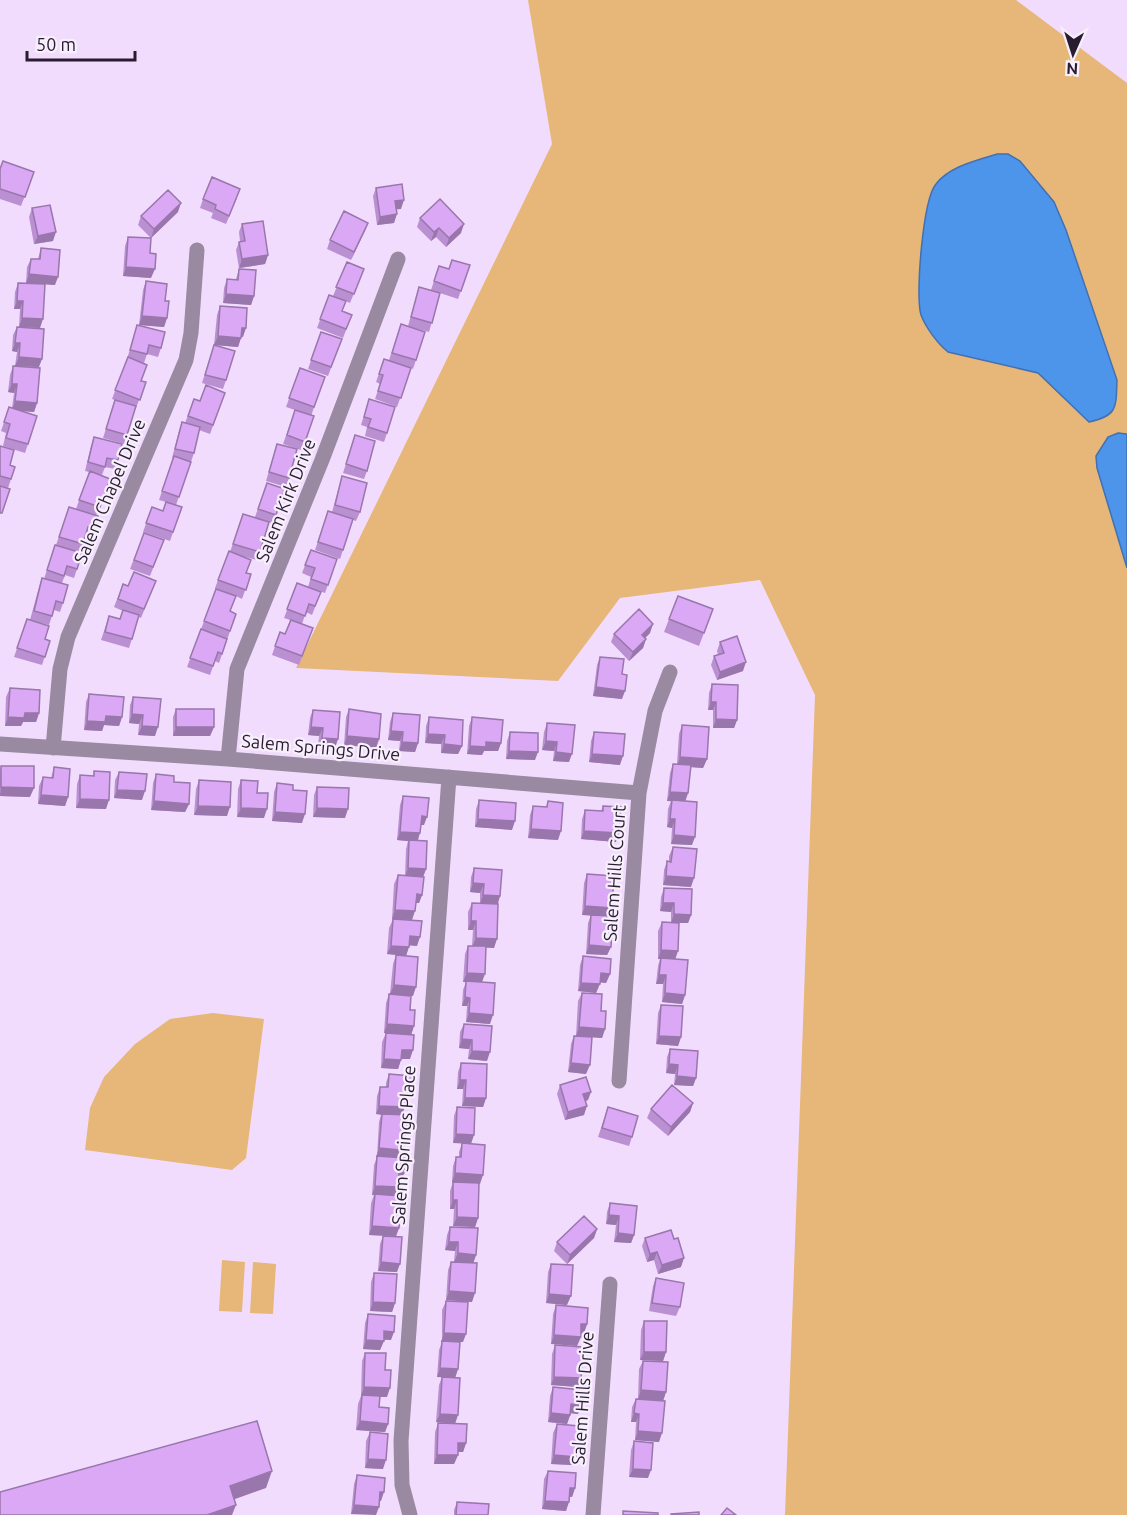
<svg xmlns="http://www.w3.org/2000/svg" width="1127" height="1515" viewBox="0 0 1127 1515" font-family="Ubuntu,sans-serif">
	<rect width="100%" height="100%" fill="#f2dcfe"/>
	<path fill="#e6b778" d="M 528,0 L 1016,0 L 1127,83 L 1127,1515 L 785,1515 L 815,695 L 760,580 L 620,598 L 558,681 L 296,668 L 552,144 Z
		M 213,1013 L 264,1019 L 246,1158 L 232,1170 L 85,1150 L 90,1108 L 104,1077 L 135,1044 L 170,1019 Z
		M 222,1260 L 245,1262 L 242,1312 L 219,1311 Z
		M 253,1262 L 276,1264 L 273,1314 L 250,1313 Z"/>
	<path fill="#4c95ea" stroke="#4270b2" stroke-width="1.5" d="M 997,154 L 1008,154 L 1020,161 L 1054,202 L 1066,230 L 1117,380 C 1116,407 1118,416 1089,422 L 1038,373 L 948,352 C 938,344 926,328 921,315 C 915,296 923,199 936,184 C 950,166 976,161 997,154 Z
		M 1118,433 L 1127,434 L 1127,568 L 1097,468 L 1096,456 L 1108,437 Z"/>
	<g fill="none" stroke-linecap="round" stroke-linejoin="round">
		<path stroke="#9989a1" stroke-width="15" d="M 0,744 L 228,759 L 639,793
			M 53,748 L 60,669 L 68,637 L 186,360 L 191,333 L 197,250
			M 228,759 L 237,669 L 322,460 L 398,259
			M 619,1081 L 639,793 L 655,711 L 670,672
			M 410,1515 L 402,1485 L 401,1441 L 449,777
			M 593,1515 L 610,1284"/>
	</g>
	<path fill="#bb90d2" d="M 0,169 L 34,172 L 21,206 L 0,199 Z
		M 376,188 L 401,209 L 396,209 L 394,223 L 377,225 L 373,196 Z
		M 237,198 L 226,224 L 211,218 L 213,213 L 200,208 L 203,199 Z
		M 32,208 L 53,241 L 34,244 L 29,217 Z
		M 178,212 L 151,238 L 138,225 L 141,216 Z
		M 420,218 L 461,233 L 446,247 L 436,237 L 431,241 L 417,227 Z
		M 368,223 L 351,260 L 327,249 L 330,240 Z
		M 242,224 L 268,255 L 265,264 L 239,268 L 236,250 L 239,242 L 240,241 L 239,232 Z
		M 128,237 L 150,253 L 151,278 L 123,276 L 125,246 Z
		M 41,248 L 55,285 L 45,284 L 40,328 L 19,327 L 20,309 L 14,309 L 15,292 L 18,283 L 39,284 L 26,283 L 27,267 L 31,259 L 38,259 Z
		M 347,262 L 364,269 L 350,303 L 333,296 Z
		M 470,265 L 458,299 L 440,293 L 429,332 L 410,327 L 416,360 L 413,369 L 411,368 L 397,407 L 375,399 L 380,384 L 376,382 L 384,359 L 389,360 L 401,324 L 408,326 L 419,287 L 431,290 L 439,266 L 449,269 Z
		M 239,269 L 254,296 L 251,305 L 223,303 L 224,288 L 227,279 L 236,279 Z
		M 146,281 L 165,301 L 167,318 L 164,327 L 139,325 L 143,290 Z
		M 329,295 L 342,311 L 352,315 L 343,338 L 317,328 Z
		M 220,306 L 243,337 L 241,337 L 238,347 L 214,345 L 217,315 Z
		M 137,325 L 161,348 L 158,357 L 147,354 L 144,363 L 140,362 L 141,381 L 146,382 L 136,408 L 135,408 L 124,444 L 103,438 L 115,400 L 112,399 L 127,359 Z
		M 17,327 L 39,367 L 15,366 L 17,352 L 12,351 L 13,335 Z
		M 321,332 L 342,339 L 328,376 L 308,369 Z
		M 214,345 L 226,380 L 223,389 L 202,383 Z
		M 13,366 L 37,403 L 34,412 L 20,411 L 28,444 L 25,453 L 3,446 L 6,433 L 1,431 L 9,407 L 12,408 L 14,393 L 8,392 L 10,375 Z
		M 300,368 L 325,377 L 311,416 L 301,450 L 283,444 L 295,410 L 286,407 Z
		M 225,393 L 210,434 L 199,430 L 194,453 L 176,505 L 182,507 L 170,541 L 143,532 L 152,507 L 163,511 L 166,502 L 159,500 L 173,458 L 172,458 L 179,431 L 182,422 L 185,423 L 194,399 L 200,401 Z
		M 369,399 L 387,433 L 384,442 L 365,436 L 367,427 L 361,425 Z
		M 355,435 L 367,471 L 364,479 L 343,473 Z
		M 94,437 L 118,460 L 115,469 L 105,467 L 102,475 L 97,474 L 110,479 L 96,516 L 98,516 L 90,537 L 85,536 L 80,552 L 77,569 L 74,578 L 65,575 L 62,583 L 63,603 L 60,612 L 54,610 L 49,625 L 30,620 L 39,587 L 42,578 L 44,579 L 52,554 L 55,545 L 56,545 L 69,507 L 94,515 L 76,509 L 89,472 L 85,471 L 91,446 Z
		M 277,444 L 289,478 L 286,487 L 266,481 Z
		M 0,446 L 10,465 L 11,479 L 8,488 L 0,486 Z
		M 342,476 L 360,512 L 356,521 L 353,520 L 340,559 L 315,550 L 328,511 L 332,512 Z
		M 267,483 L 285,489 L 273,524 L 269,522 L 257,560 L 238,555 L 247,573 L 251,574 L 242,599 L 236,596 L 230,611 L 236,614 L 219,663 L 215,661 L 210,675 L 187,667 L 216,589 L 215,588 L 229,551 L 230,552 L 243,514 L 255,517 Z
		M 144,533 L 164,540 L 150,576 L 130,569 Z
		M 311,550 L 337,559 L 325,593 L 314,589 L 321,592 L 312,615 L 306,612 L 302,624 L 313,628 L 299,665 L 272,655 L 280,632 L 285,634 L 290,620 L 284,618 L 297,583 L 308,587 L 311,577 L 302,573 Z
		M 156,581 L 141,618 L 139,617 L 129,648 L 101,640 L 109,616 L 120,619 L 123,611 L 114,607 L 123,584 L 128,586 Z
		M 678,596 L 713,609 L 699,646 L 664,632 Z
		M 27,619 L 45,639 L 50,641 L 42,665 L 14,657 Z
		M 650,633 L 645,638 L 646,639 L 643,648 L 629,661 L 611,642 L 614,634 Z
		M 720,642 L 743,671 L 717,680 L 711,665 L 714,656 L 718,655 L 717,651 Z
		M 600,657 L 622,674 L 622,699 L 593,696 L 597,665 Z
		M 712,684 L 737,720 L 734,728 L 713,728 L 713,710 L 708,710 L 709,693 Z
		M 10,688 L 39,713 L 36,722 L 23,722 L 21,726 L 5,726 L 6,697 Z
		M 89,694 L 122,717 L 119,726 L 104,725 L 102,731 L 84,730 L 86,702 Z
		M 133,697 L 155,736 L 138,735 L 139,724 L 129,723 L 130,705 Z
		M 176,709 L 214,727 L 210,736 L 173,736 L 173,717 Z
		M 349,709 L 379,739 L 376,748 L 344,745 L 346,717 Z
		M 313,710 L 335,748 L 318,746 L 319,736 L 308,735 L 310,718 Z
		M 393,713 L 418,743 L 415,752 L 399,751 L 400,741 L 388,740 L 390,722 Z
		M 429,717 L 462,746 L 458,754 L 441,753 L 441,744 L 425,743 L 426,726 Z
		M 472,717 L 501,743 L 498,751 L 484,751 L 482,755 L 467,754 L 469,726 Z
		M 547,723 L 569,762 L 553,761 L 554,751 L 542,750 L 544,732 Z
		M 682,725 L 707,759 L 703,768 L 690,767 L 688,793 L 685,801 L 692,845 L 671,844 L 672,828 L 667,827 L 668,809 L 671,801 L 667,801 L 670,773 L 673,764 L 677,764 L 679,734 Z
		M 510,732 L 535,760 L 506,759 L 507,741 Z
		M 594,732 L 620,765 L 589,762 L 591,741 Z
		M 1,766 L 30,797 L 0,796 L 0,770 Z
		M 54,767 L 68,797 L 65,806 L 38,804 L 39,786 L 43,777 L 51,778 Z
		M 94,771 L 106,809 L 76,808 L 77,784 L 80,775 L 93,776 Z
		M 119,772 L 142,800 L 114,798 L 115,780 Z
		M 156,774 L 174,782 L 189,804 L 185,812 L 151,810 L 153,783 Z
		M 199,780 L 227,816 L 194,815 L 196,789 Z
		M 241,780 L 257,793 L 264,818 L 237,817 L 238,789 Z
		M 277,783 L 293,790 L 302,823 L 272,821 L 274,792 Z
		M 317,787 L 345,818 L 313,817 L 314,795 Z
		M 403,796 L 424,825 L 421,825 L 418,841 L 426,869 L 423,877 L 422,895 L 419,903 L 416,903 L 392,919 L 394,884 L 398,875 L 405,876 L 406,849 L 408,841 L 397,840 L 400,805 Z
		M 479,800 L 512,830 L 475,827 L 476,809 Z
		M 548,801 L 558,840 L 528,838 L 530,815 L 533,806 L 546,807 Z
		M 603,806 L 616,842 L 581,839 L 582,819 L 585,810 L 601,811 Z
		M 673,847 L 691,887 L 663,885 L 664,870 L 667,861 L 669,861 L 669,856 Z
		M 474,868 L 500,896 L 498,904 L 494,948 L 486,947 L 482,982 L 490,1024 L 466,1022 L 467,1006 L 462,1006 L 463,990 L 466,982 L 463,982 L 465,954 L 468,946 L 472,946 L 473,930 L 468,930 L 468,912 L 472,903 L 480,903 L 480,893 L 470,892 L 471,877 Z
		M 587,874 L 612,908 L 609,916 L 611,947 L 607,955 L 586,954 L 588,923 L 591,915 L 582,915 L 584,883 Z
		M 664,888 L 691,915 L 688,923 L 679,923 L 675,959 L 685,995 L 682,1004 L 662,1002 L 663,984 L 656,984 L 658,966 L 660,959 L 658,959 L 658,931 L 662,922 L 671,923 L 671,912 L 660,911 L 661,897 Z
		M 393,919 L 417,946 L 409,945 L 406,956 L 413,996 L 408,995 L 414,1026 L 411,1035 L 410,1059 L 401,1059 L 398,1069 L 381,1068 L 382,1042 L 386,1033 L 409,1035 L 384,1033 L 386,1003 L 389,994 L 390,994 L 393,964 L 396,955 L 402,955 L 387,954 L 389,928 Z
		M 583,956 L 610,974 L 606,983 L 600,982 L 596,993 L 578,991 L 580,965 Z
		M 582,993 L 601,1011 L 605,1029 L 602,1038 L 580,1036 L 586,1074 L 568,1072 L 571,1044 L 574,1036 L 576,1036 L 578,1001 Z
		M 661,1005 L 681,1037 L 678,1046 L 656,1044 L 658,1013 Z
		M 464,1024 L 487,1061 L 468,1059 L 469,1049 L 459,1048 L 460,1032 Z
		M 670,1049 L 696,1078 L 693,1086 L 674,1085 L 675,1074 L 666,1073 L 667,1057 Z
		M 461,1063 L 486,1098 L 483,1107 L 462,1106 L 463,1089 L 457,1089 L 458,1072 Z
		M 389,1074 L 408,1098 L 405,1097 L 405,1107 L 402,1115 L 404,1142 L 400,1142 L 400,1150 L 397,1157 L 404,1173 L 401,1182 L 398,1182 L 395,1195 L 399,1228 L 396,1236 L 397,1272 L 378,1271 L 380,1244 L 383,1236 L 385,1236 L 369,1235 L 371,1203 L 374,1195 L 372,1195 L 374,1165 L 377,1157 L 379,1122 L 381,1115 L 376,1114 L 377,1096 L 380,1087 L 386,1087 L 386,1083 Z
		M 560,1085 L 588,1100 L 585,1101 L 584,1115 L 565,1120 L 557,1094 Z
		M 693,1103 L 690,1112 L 668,1136 L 647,1118 L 651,1109 Z
		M 457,1107 L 471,1144 L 479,1184 L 478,1218 L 475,1227 L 453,1226 L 454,1209 L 450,1209 L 450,1191 L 453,1182 L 464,1183 L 452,1182 L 453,1166 L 456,1157 L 459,1157 L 459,1152 L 462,1143 L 453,1143 L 454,1116 Z
		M 608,1107 L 632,1137 L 629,1146 L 598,1137 Z
		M 610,1203 L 634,1235 L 631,1243 L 614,1242 L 616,1225 L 606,1224 L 607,1212 Z
		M 450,1227 L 476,1255 L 473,1263 L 472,1302 L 446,1300 L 448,1270 L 451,1262 L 454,1262 L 455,1251 L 445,1250 L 447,1235 Z
		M 597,1229 L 594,1238 L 567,1264 L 554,1251 L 557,1242 Z
		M 645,1238 L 681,1267 L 658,1274 L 654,1260 L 647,1262 L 642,1246 Z
		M 551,1264 L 567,1305 L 546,1303 L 548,1272 Z
		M 374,1273 L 395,1303 L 392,1312 L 370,1311 L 371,1282 Z
		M 656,1278 L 680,1307 L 676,1316 L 649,1311 L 653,1286 Z
		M 446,1301 L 463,1342 L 460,1342 L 458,1369 L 455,1378 L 455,1423 L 466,1443 L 463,1452 L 458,1452 L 458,1455 L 454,1464 L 434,1464 L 435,1432 L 438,1423 L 450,1423 L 436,1422 L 439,1385 L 442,1377 L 437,1377 L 439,1350 L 442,1342 L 442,1310 Z
		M 556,1305 L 587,1324 L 584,1333 L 581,1333 L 551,1344 L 553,1314 Z
		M 368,1314 L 391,1340 L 384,1340 L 380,1350 L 363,1349 L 365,1323 Z
		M 644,1321 L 666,1352 L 663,1361 L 640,1360 L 641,1330 Z
		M 555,1345 L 581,1378 L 578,1387 L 551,1385 L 552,1354 Z
		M 365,1353 L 385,1370 L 387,1397 L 380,1397 L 379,1407 L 388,1424 L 385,1432 L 356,1430 L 358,1404 L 361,1396 L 362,1361 Z
		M 643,1361 L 666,1392 L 663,1401 L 659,1442 L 635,1440 L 636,1422 L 631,1422 L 632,1407 L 636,1399 L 638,1399 L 639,1369 Z
		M 553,1387 L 581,1405 L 578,1414 L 571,1413 L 567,1424 L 548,1422 L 550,1396 Z
		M 557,1424 L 573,1465 L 551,1464 L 553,1433 Z
		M 370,1432 L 383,1469 L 365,1468 L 366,1441 Z
		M 634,1441 L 648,1478 L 629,1477 L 631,1450 Z
		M 548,1471 L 575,1488 L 572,1497 L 569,1497 L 566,1511 L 542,1509 L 544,1479 Z
		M 357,1475 L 381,1501 L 379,1501 L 351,1514 L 354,1484 Z
		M 457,1502 L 488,1515 L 454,1515 L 454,1510 Z"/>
	<path fill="#9976ab" d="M 404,200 L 401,209 L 392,210 L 395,201 Z
		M 181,203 L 178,212 L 151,238 L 154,229 Z
		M 397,214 L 394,223 L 377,225 L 380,217 Z
		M 368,223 L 365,231 L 351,260 L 354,252 Z
		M 464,224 L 461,233 L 446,247 L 449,238 Z
		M 439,228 L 436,237 L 431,241 L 434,232 Z
		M 56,232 L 53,241 L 34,244 L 38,236 Z
		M 268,255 L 265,264 L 239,268 L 242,259 Z
		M 126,267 L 155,269 L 151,278 L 123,276 Z
		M 29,274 L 58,277 L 55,285 L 26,283 Z
		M 226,294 L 254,296 L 251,305 L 223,303 Z
		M 17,301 L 23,301 L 20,309 L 14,309 Z
		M 142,316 L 167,318 L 164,327 L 139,325 Z
		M 22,318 L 43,319 L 40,328 L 19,327 Z
		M 242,328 L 246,328 L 243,337 L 239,337 Z
		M 218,336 L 241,338 L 238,347 L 214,345 Z
		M 15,343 L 20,343 L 17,352 L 12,351 Z
		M 19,357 L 42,359 L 39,367 L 15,366 Z
		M 12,384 L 17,384 L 14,393 L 8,392 Z
		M 15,401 L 37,403 L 34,412 L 12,410 Z
		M 653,624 L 650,633 L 639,644 L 642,635 Z
		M 646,639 L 643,648 L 629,661 L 633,652 Z
		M 746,662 L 743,671 L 717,680 L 720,672 Z
		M 596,687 L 625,691 L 622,699 L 593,696 Z
		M 711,702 L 716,702 L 713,710 L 708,710 Z
		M 25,713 L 39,713 L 36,722 L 23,722 L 21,726 L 5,726 L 8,717 Z
		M 132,714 L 143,715 L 139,724 L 129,723 Z
		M 106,716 L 122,717 L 119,726 L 104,725 L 102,731 L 84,730 L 87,721 Z
		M 716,719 L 737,720 L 734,728 L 713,728 Z
		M 142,726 L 158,727 L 155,736 L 138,735 Z
		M 176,727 L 214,727 L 210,736 L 173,736 Z
		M 311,727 L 323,728 L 319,736 L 308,735 Z
		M 391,731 L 403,732 L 400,741 L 388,740 Z
		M 428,734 L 445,735 L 441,744 L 425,743 Z
		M 347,736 L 379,739 L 376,748 L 344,745 Z
		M 322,738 L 338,739 L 335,748 L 318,746 Z
		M 546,741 L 557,742 L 554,751 L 542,750 Z
		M 402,742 L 418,743 L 415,752 L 399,751 Z
		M 486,742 L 501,743 L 498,751 L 484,751 L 482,755 L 467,754 L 470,746 Z
		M 444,744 L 462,746 L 458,754 L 441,753 Z
		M 509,751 L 538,752 L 535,760 L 506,759 Z
		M 556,752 L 572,754 L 569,762 L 553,761 Z
		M 592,754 L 623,756 L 620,765 L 589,762 Z
		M 680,757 L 707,759 L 703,768 L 677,766 Z
		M 1,787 L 34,788 L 30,797 L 0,796 Z
		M 117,790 L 145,791 L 142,800 L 114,798 Z
		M 670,792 L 688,793 L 685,802 L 667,801 Z
		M 41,795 L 68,797 L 65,806 L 38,804 Z
		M 80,799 L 109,800 L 106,809 L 76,808 Z
		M 154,801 L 189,804 L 185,812 L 151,810 Z
		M 198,806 L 230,807 L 227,816 L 194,815 Z
		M 241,808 L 267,809 L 264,818 L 237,817 Z
		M 317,808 L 348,809 L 345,818 L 313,817 Z
		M 275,812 L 305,814 L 302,823 L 272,821 Z
		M 422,816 L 427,817 L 424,825 L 419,825 Z
		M 478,819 L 515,821 L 512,830 L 475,827 Z
		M 670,819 L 675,819 L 672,828 L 667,827 Z
		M 531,829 L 561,831 L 558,840 L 528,838 Z
		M 584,831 L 619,833 L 616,842 L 581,839 Z
		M 400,832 L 420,833 L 417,842 L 397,840 Z
		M 674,835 L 695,837 L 692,845 L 671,844 Z
		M 408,868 L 426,869 L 423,877 L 405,877 Z
		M 666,876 L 694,878 L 691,887 L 663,885 Z
		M 473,883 L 484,884 L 480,893 L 470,892 Z
		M 417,894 L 422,895 L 419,903 L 413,903 Z
		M 483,895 L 500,896 L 497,905 L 480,904 Z
		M 663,903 L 674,903 L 671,912 L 660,911 Z
		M 585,906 L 612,908 L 609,917 L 582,915 Z
		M 395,910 L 415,911 L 412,920 L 392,919 Z
		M 674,914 L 691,915 L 688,923 L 671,923 Z
		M 471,921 L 476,921 L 473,930 L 468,930 Z
		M 410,936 L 420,937 L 417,946 L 406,945 Z
		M 476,938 L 497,939 L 494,948 L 472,947 Z
		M 589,945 L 611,947 L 607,955 L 586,954 Z
		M 391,946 L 409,947 L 406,956 L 387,954 Z
		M 661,950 L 678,951 L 675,960 L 658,959 Z
		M 467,973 L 485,974 L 482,982 L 463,982 Z
		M 601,973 L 610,974 L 606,983 L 597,982 Z
		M 659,975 L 666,975 L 663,984 L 656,984 Z
		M 581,983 L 600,984 L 596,993 L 578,991 Z
		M 394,985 L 416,987 L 413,996 L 390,994 Z
		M 665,993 L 685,995 L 682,1004 L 662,1002 Z
		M 465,997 L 470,998 L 467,1006 L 462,1006 Z
		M 469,1013 L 493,1015 L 490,1024 L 466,1022 Z
		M 387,1024 L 414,1026 L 411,1035 L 384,1033 Z
		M 579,1027 L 605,1029 L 602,1038 L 576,1036 Z
		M 659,1036 L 681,1037 L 678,1046 L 656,1044 Z
		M 462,1039 L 472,1040 L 469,1049 L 459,1048 Z
		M 402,1050 L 413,1050 L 410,1059 L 399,1059 Z
		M 472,1051 L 490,1052 L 487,1061 L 468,1059 Z
		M 384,1059 L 401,1060 L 398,1069 L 381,1068 Z
		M 571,1063 L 590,1065 L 586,1074 L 568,1072 Z
		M 669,1064 L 678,1065 L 675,1074 L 666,1073 Z
		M 677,1076 L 696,1078 L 693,1086 L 674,1085 Z
		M 460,1080 L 466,1080 L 463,1089 L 457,1089 Z
		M 406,1089 L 411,1089 L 408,1098 L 403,1097 Z
		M 591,1092 L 588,1100 L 580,1103 L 583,1094 Z
		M 465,1098 L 486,1098 L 483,1107 L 462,1106 Z
		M 693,1103 L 690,1112 L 668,1136 L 671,1127 Z
		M 379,1106 L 405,1107 L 401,1116 L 376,1114 Z
		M 587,1106 L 584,1115 L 565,1120 L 568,1112 Z
		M 401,1133 L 407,1134 L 404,1142 L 398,1142 Z
		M 456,1134 L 474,1135 L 471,1144 L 453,1143 Z
		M 379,1148 L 400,1150 L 397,1158 L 376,1157 Z
		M 399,1173 L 404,1173 L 401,1182 L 395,1182 Z
		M 455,1173 L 483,1175 L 480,1184 L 452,1182 Z
		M 375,1186 L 398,1187 L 395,1196 L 372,1195 Z
		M 453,1200 L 457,1200 L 454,1209 L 450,1209 Z
		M 609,1215 L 619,1216 L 616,1225 L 606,1224 Z
		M 457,1217 L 478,1218 L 475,1227 L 453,1226 Z
		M 372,1226 L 399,1228 L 396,1236 L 369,1235 Z
		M 597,1229 L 594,1238 L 567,1264 L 570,1255 Z
		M 618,1233 L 634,1235 L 631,1243 L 614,1242 Z
		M 449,1242 L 458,1242 L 455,1251 L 445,1250 Z
		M 657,1252 L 654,1260 L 647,1262 L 650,1254 Z
		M 458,1253 L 476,1255 L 473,1264 L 454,1262 Z
		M 684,1258 L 681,1267 L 658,1274 L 662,1265 Z
		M 381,1262 L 400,1264 L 397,1272 L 378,1271 Z
		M 449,1291 L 475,1293 L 472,1302 L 446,1300 Z
		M 549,1294 L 571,1296 L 567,1305 L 546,1303 Z
		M 373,1302 L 395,1303 L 392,1312 L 370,1311 Z
		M 581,1324 L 587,1324 L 584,1333 L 578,1333 Z
		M 384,1331 L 394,1332 L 391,1340 L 381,1339 Z
		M 444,1333 L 466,1334 L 463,1342 L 441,1342 Z
		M 554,1335 L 581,1337 L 577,1346 L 551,1344 Z
		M 366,1340 L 384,1341 L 380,1350 L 363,1349 Z
		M 644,1352 L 666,1352 L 663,1361 L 640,1360 Z
		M 440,1368 L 458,1369 L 455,1378 L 437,1377 Z
		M 554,1377 L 581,1378 L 578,1387 L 551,1385 Z
		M 364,1387 L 390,1388 L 387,1397 L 361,1396 Z
		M 641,1390 L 666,1392 L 663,1401 L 638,1399 Z
		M 571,1404 L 581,1405 L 578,1414 L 568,1413 Z
		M 551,1413 L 570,1415 L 567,1424 L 548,1422 Z
		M 634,1413 L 639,1414 L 636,1422 L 631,1422 Z
		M 440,1414 L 458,1415 L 455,1424 L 436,1422 Z
		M 360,1421 L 388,1424 L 385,1432 L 356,1430 Z
		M 638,1431 L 662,1433 L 659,1442 L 635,1440 Z
		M 458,1443 L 466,1443 L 463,1452 L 455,1452 Z
		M 437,1455 L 458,1455 L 454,1464 L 434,1464 Z
		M 554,1455 L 576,1457 L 573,1465 L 551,1464 Z
		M 368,1459 L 386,1460 L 383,1469 L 365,1468 Z
		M 633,1469 L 651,1470 L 648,1478 L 629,1477 Z
		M 272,1471 L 266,1488 L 224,1503 L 230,1486 Z
		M 570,1488 L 575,1488 L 572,1497 L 567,1496 Z
		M 380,1492 L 384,1492 L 381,1501 L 377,1501 Z
		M 545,1501 L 569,1502 L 566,1511 L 542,1509 Z
		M 236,1505 L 232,1515 L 207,1515 Z
		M 354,1505 L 379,1507 L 376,1515 L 351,1514 Z"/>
	<path fill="#daa8f4" stroke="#9976ab" stroke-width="1.5" d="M 3,161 L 34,172 L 25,197 L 0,189 L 0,169 Z
		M 212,177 L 240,189 L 229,216 L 215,209 L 216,205 L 203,199 Z
		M 402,184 L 404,200 L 395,201 L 397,214 L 380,217 L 376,188 Z
		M 168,190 L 181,203 L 154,229 L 141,216 Z
		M 440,199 L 464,224 L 449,238 L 439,228 L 434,232 L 420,218 Z
		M 50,205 L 56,232 L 38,236 L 32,208 Z
		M 344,211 L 368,223 L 354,252 L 330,240 Z
		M 263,221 L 268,255 L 242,259 L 239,242 L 245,241 L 242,224 Z
		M 128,237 L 151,238 L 150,253 L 156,254 L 155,269 L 126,267 Z
		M 41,248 L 60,250 L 58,277 L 29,274 L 31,259 L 40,259 Z
		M 452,260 L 470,265 L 461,291 L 434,281 L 439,266 L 449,269 Z
		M 347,262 L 364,269 L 354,294 L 336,287 Z
		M 239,269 L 256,270 L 254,296 L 226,294 L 227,279 L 238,280 Z
		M 146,281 L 167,284 L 165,301 L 169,301 L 167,318 L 142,316 Z
		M 18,283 L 45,284 L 43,319 L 22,318 L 23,301 L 17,301 Z
		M 419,287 L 440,293 L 432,323 L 411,317 Z
		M 329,295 L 346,301 L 342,311 L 352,315 L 346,329 L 320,319 Z
		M 220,306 L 247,308 L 246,328 L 242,328 L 241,338 L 218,336 Z
		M 401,324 L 425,332 L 416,360 L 392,353 Z
		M 137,325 L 165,332 L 161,348 L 149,345 L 147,354 L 130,350 Z
		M 17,327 L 44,329 L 42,359 L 19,357 L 20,343 L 15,343 Z
		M 321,332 L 342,339 L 331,367 L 311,360 Z
		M 214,345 L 235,351 L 226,380 L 205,375 Z
		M 128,357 L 147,365 L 141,381 L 146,382 L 140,400 L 115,390 Z
		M 384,359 L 411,368 L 401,398 L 378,391 L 383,375 L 379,374 Z
		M 13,366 L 40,368 L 37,403 L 15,401 L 17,384 L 12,384 Z
		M 300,368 L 325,377 L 314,407 L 289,398 Z
		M 206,385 L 225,393 L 213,425 L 188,416 L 194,399 L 200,401 Z
		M 369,399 L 395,407 L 387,433 L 368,427 L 371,419 L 364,417 Z
		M 115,400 L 136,406 L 127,435 L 106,429 Z
		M 9,407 L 37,416 L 28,444 L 6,438 L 10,424 L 4,422 Z
		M 295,410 L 314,416 L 305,442 L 287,435 Z
		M 182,422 L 200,427 L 194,453 L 175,449 Z
		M 355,435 L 375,441 L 367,471 L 346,464 Z
		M 94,437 L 122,444 L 118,460 L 107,458 L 105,467 L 88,462 Z
		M 277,444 L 297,449 L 289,478 L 269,472 Z
		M 0,446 L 14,450 L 10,465 L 15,467 L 11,479 L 0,476 Z
		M 174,456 L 191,462 L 179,497 L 162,491 Z
		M 90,471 L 110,479 L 100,507 L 79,500 Z
		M 342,476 L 367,483 L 360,512 L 335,505 Z
		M 267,483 L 285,489 L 276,515 L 258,509 Z
		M 0,486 L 10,489 L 2,513 L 0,513 Z
		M 166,502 L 182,507 L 173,532 L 146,523 L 152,507 L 163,511 Z
		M 69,507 L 98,516 L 94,529 L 88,527 L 83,544 L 59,537 Z
		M 328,511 L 353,519 L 343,550 L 318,542 Z
		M 243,514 L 269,522 L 260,552 L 233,544 Z
		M 144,533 L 164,540 L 153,567 L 134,560 Z
		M 55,545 L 82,553 L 77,569 L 67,566 L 64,576 L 47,570 Z
		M 311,550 L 337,559 L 328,585 L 311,579 L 315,568 L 305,565 Z
		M 229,551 L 251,560 L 246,573 L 251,574 L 246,590 L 218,580 Z
		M 134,572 L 156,581 L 144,609 L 118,599 L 123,584 L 128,586 Z
		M 42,578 L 68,585 L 63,603 L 56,601 L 52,616 L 34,611 Z
		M 297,583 L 321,592 L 315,606 L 309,604 L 305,616 L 287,609 Z
		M 216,589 L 236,596 L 230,611 L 236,614 L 230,631 L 204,621 Z
		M 678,596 L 713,609 L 704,633 L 669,619 Z
		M 639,609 L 653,624 L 642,635 L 646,639 L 633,652 L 614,634 Z
		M 123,610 L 139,615 L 132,639 L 105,632 L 109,616 L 120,619 Z
		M 27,619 L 49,626 L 45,639 L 50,641 L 45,657 L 17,648 Z
		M 291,620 L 313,628 L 302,656 L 275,646 L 280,632 L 285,634 Z
		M 201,629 L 227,639 L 222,654 L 218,652 L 213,666 L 190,658 Z
		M 737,636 L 746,662 L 720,672 L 714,656 L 724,653 L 720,642 Z
		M 600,657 L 624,659 L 622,674 L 627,675 L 625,691 L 596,687 Z
		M 712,684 L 738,685 L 737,720 L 716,719 L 716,702 L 711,702 Z
		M 10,688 L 40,690 L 39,713 L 25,713 L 24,718 L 8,717 Z
		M 89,694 L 124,697 L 122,717 L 106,716 L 105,722 L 87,721 Z
		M 133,697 L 161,699 L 158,727 L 142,726 L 143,715 L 132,714 Z
		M 176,709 L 214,709 L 214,727 L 176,727 Z
		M 349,709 L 381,714 L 379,739 L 347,736 Z
		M 313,710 L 340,712 L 338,739 L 322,738 L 323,728 L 311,727 Z
		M 393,713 L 420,715 L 418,743 L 402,742 L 403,732 L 391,731 Z
		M 429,717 L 463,720 L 462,746 L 444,744 L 445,735 L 428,734 Z
		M 472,717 L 503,720 L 501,743 L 486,742 L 486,747 L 470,746 Z
		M 547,723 L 575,725 L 572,754 L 556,752 L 557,742 L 546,741 Z
		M 682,725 L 709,727 L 707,759 L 680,757 Z
		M 510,732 L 538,733 L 538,752 L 509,751 Z
		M 594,732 L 625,734 L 623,756 L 592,754 Z
		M 673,764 L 691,765 L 688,793 L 670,792 Z
		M 1,766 L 34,766 L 34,788 L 1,787 Z
		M 54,767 L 70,769 L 68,797 L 41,795 L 43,777 L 53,778 Z
		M 94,771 L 110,772 L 109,800 L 80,799 L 80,775 L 94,776 Z
		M 119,772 L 147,774 L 145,791 L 117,790 Z
		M 156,774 L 174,776 L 174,782 L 190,783 L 189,804 L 154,801 Z
		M 199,780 L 231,782 L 230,807 L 198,806 Z
		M 241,780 L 258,781 L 257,793 L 268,793 L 267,809 L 241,808 Z
		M 277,783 L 293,785 L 293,790 L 307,791 L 305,814 L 275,812 Z
		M 317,787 L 349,788 L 348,809 L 317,808 Z
		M 403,796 L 429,798 L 427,817 L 422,816 L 420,833 L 400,832 Z
		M 479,800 L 516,803 L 515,821 L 478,819 Z
		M 672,800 L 697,802 L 695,837 L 674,835 L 675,819 L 670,819 Z
		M 548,801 L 563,803 L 561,831 L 531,829 L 533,806 L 547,807 Z
		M 603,806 L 621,807 L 619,833 L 584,831 L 585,810 L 603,811 Z
		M 409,840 L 427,841 L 426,869 L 408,868 Z
		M 673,847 L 697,849 L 694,878 L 666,876 L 667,861 L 671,862 Z
		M 474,868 L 502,870 L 500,896 L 483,895 L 484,884 L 473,883 Z
		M 587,874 L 614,876 L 612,908 L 585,906 Z
		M 398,875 L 424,877 L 422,895 L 417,894 L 415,911 L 395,910 Z
		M 664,888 L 692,889 L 691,915 L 674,914 L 674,903 L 663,903 Z
		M 472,903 L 498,904 L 497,939 L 476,938 L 476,921 L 471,921 Z
		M 591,915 L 613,916 L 611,947 L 589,945 Z
		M 393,919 L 422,921 L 420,937 L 410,936 L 409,947 L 391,946 Z
		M 662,922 L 679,923 L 678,951 L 661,950 Z
		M 468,946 L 486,946 L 485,974 L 467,973 Z
		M 396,955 L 418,957 L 416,987 L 394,985 Z
		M 583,956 L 611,959 L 610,974 L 601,973 L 600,984 L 581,983 Z
		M 661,958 L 688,960 L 685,995 L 665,993 L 666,975 L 659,975 Z
		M 466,981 L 495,983 L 493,1015 L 469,1013 L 470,998 L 465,997 Z
		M 582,993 L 602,994 L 601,1011 L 606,1011 L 605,1029 L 579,1027 Z
		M 389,994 L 411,996 L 410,1010 L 415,1010 L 414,1026 L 387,1024 Z
		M 661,1005 L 683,1006 L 681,1037 L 659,1036 Z
		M 464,1024 L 492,1026 L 490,1052 L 472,1051 L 472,1040 L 462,1039 Z
		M 386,1033 L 414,1035 L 413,1050 L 402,1050 L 401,1060 L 384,1059 Z
		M 574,1036 L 592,1037 L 590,1065 L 571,1063 Z
		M 670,1049 L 698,1051 L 696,1078 L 677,1076 L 678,1065 L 669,1064 Z
		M 461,1063 L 487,1064 L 486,1098 L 465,1098 L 466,1080 L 460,1080 Z
		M 389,1074 L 412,1076 L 411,1089 L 406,1089 L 405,1107 L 379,1106 L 380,1087 L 388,1087 Z
		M 586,1077 L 591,1092 L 583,1094 L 587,1106 L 568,1112 L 560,1085 Z
		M 672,1085 L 693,1103 L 671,1127 L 651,1109 Z
		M 457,1107 L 475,1108 L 474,1135 L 456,1134 Z
		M 608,1107 L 638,1116 L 632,1137 L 602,1128 Z
		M 382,1114 L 408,1115 L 407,1134 L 401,1133 L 400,1150 L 379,1148 Z
		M 462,1143 L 485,1145 L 483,1175 L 455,1173 L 456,1157 L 461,1157 Z
		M 377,1156 L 405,1158 L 404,1173 L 399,1173 L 398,1187 L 375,1186 Z
		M 453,1182 L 479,1183 L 478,1218 L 457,1217 L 457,1200 L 453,1200 Z
		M 375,1194 L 401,1196 L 399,1228 L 372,1226 Z
		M 610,1203 L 637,1206 L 634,1235 L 618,1233 L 619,1216 L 609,1215 Z
		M 584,1216 L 597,1229 L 570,1255 L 557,1242 Z
		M 450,1227 L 478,1228 L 476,1255 L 458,1253 L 458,1242 L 449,1242 Z
		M 671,1230 L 674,1239 L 678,1238 L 684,1258 L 662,1265 L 657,1252 L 650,1254 L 645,1238 Z
		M 383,1236 L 402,1237 L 400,1264 L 381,1262 Z
		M 451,1262 L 477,1263 L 475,1293 L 449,1291 Z
		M 551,1264 L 573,1265 L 571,1296 L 549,1294 Z
		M 374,1273 L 397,1274 L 395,1303 L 373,1302 Z
		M 656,1278 L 684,1283 L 680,1307 L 652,1303 Z
		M 446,1301 L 468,1302 L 466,1334 L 444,1333 Z
		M 556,1305 L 588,1308 L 587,1324 L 581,1324 L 581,1337 L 554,1335 Z
		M 368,1314 L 395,1316 L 394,1332 L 384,1331 L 384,1341 L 366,1340 Z
		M 644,1321 L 667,1321 L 666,1352 L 644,1352 Z
		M 442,1341 L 460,1342 L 458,1369 L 440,1368 Z
		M 555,1345 L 583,1347 L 581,1378 L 554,1377 Z
		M 365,1353 L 386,1353 L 385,1370 L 391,1370 L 390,1388 L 364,1387 Z
		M 643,1361 L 668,1362 L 666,1392 L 641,1390 Z
		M 442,1377 L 460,1378 L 458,1415 L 440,1414 Z
		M 553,1387 L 582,1390 L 581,1405 L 571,1404 L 570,1415 L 551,1413 Z
		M 362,1395 L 380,1396 L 379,1407 L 389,1408 L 388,1424 L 360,1421 Z
		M 636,1399 L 665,1401 L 662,1433 L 638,1431 L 639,1414 L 634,1413 Z
		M 257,1421 L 272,1471 L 230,1486 L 236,1505 L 207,1515 L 0,1515 L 0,1492 Z
		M 438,1423 L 467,1424 L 466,1443 L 458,1443 L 458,1455 L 437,1455 Z
		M 557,1424 L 579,1426 L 576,1457 L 554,1455 Z
		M 370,1432 L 388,1434 L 386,1460 L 368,1459 Z
		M 634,1441 L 653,1443 L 651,1470 L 633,1469 Z
		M 548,1471 L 576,1473 L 575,1488 L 570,1488 L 569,1502 L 545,1501 Z
		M 357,1475 L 385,1478 L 384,1492 L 380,1492 L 379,1507 L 354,1505 Z
		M 457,1502 L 489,1504 L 488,1515 L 456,1515 Z
		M 727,1508 L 736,1515 L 721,1515 Z
		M 623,1511 L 658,1513 L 658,1515 L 623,1515 Z
		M 699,1512 L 699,1515 L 671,1515 L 671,1514 Z"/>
	<g text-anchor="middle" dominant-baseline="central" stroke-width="4.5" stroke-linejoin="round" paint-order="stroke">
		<g font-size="18" fill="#291b30" stroke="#f7effb">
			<text transform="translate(109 491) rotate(-67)">Salem Chapel Drive</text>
			<text transform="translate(285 500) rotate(-68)">Salem Kirk Drive</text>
			<text transform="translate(321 747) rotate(5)">Salem Springs Drive</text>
			<text transform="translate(614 873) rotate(-86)">Salem Hills Court</text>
			<text transform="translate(403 1145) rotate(-86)">Salem Springs Place</text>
			<text transform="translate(582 1398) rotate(-86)">Salem Hills Drive</text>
		</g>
	</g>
	<g transform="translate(1073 54) rotate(183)" stroke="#f7effb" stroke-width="4.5" paint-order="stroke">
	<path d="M0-4.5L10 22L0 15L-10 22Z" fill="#291b30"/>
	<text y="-9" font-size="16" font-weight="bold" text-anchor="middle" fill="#291b30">N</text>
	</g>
	<path d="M27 51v9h108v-9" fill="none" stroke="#291b30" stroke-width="3"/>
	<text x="36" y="51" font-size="18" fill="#291b30" stroke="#f7effb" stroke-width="4.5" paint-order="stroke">50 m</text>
</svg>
